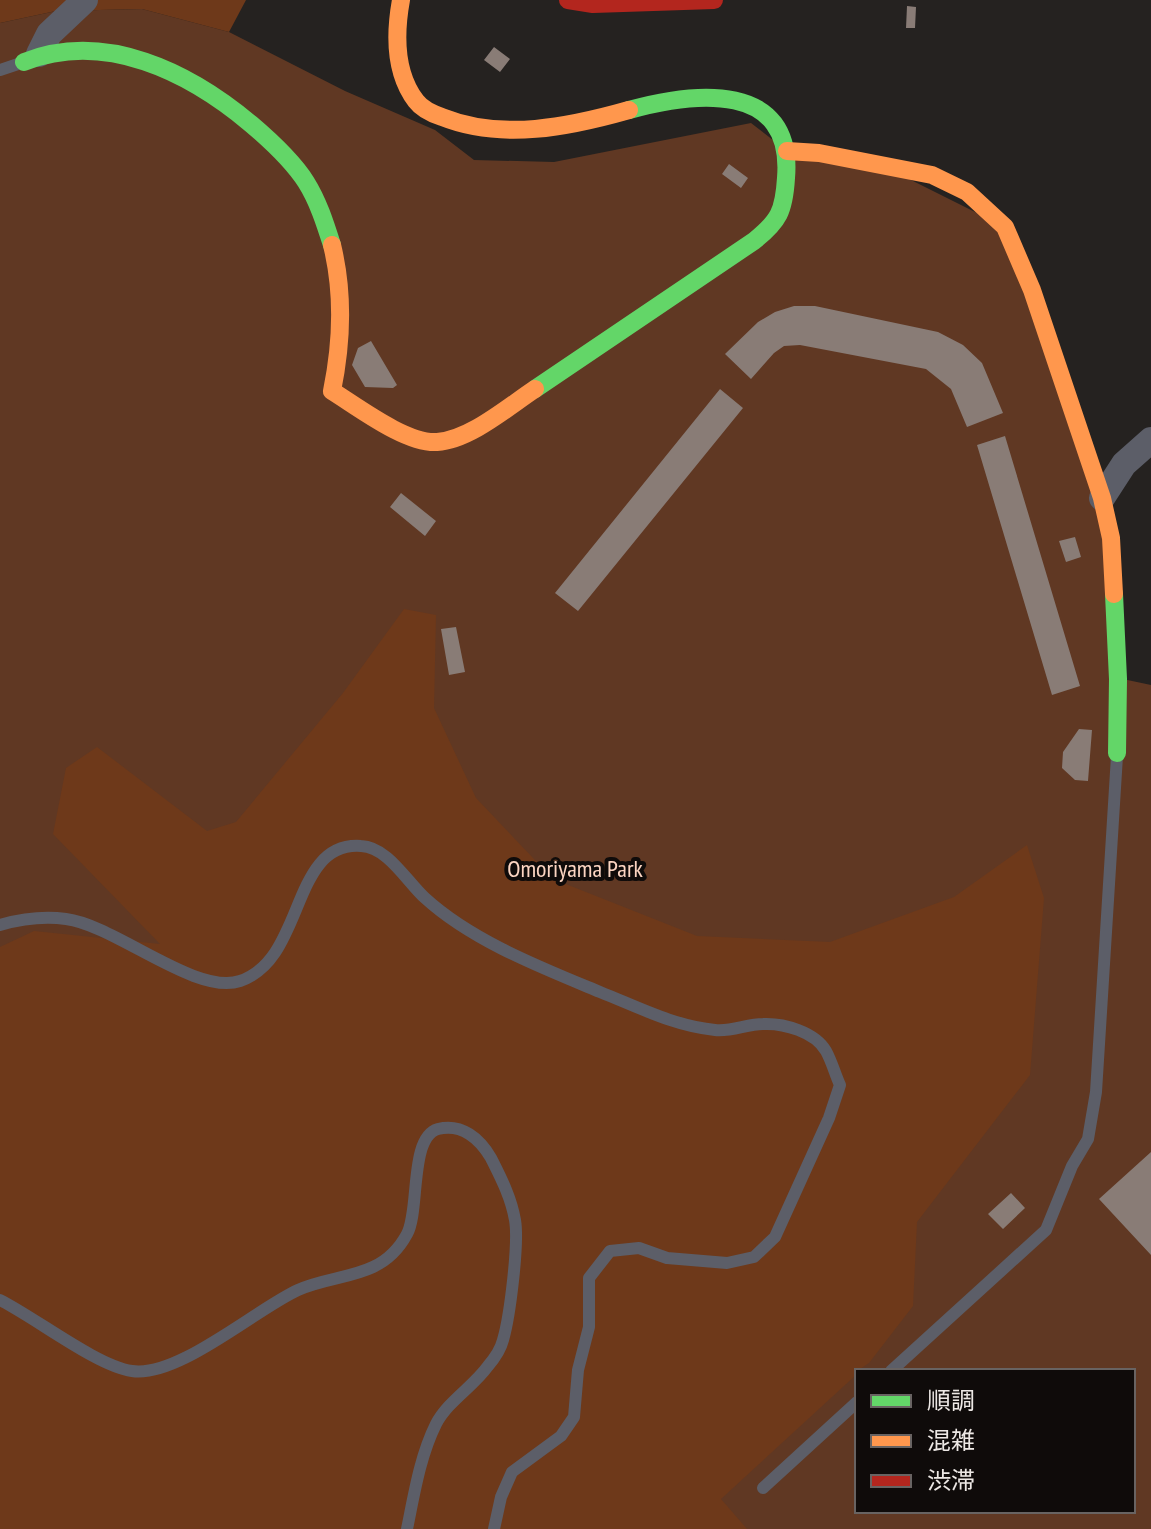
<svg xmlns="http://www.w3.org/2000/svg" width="1151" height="1529" viewBox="0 0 1151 1529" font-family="'PT Sans Narrow','Noto Sans JP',sans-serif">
	<rect width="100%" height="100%" fill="#252220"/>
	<path fill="#603823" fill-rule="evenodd" d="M 142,9 L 229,32 L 345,91 L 435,130 L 474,160 L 554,162 L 751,123 L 787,151 L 883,166 L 1005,227 L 1102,498 L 1118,678 L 1151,685 L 1151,1529 L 0,1529 L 0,23 L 56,11 ZM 857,1371 L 1133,1371 L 1133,1511 L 857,1511 Z"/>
	<path fill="#6e391a" d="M 0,0 L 246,0 L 229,32 L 142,9 L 56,11 L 0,23 Z
		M 404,609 L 436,615 L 434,708 L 476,798 L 553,879 L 697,936 L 830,942 L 954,897 L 1027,845 L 1044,898 L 1030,1075 L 917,1222 L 913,1306 L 869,1363 L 857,1371 L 857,1374 L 721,1499 L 747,1529 L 0,1529 L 0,947 L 34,931 L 160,944 L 53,834 L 66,768 L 97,747 L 207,831 L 236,822 L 343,693 Z"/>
	<path fill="#897c76" d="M 907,6 L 916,7 L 915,28 L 906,28 Z
		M 494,47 L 510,59 L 500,72 L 484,60 Z
		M 729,164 L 748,178 L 741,188 L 722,174 Z
		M 794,306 L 815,306 L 938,332 L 963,345 L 982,363 L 1003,413 L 967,427 L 951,389 L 926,369 L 800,345 L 784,346 L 774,353 L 751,379 L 725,354 L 758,322 L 775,312 Z
		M 371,341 L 397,385 L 393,388 L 365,387 L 352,365 L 358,348 Z
		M 720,389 L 743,408 L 578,611 L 555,593 Z
		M 1005,436 L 1080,686 L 1052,695 L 977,445 Z
		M 401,493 L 436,521 L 425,536 L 390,507 Z
		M 1075,537 L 1081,557 L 1066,562 L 1059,541 Z
		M 456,627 L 465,672 L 449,675 L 441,629 Z
		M 1079,729 L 1092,730 L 1088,781 L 1075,780 L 1062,768 L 1063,752 Z
		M 1151,1152 L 1151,1255 L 1099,1199 Z
		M 1011,1193 L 1025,1208 L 1003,1229 L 988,1214 Z"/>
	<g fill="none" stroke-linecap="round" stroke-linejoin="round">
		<path stroke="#5c5e68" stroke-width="12" d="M 0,70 L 21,63
			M 0,925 C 21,919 43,916 66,919 C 115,925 196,996 240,981 C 306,959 290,841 361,846 C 388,847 407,882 425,898 C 472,941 542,968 600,992 C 638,1007 674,1026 715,1030 C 731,1032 747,1024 763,1024 C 784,1023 815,1032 826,1051 C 832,1062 835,1074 840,1085 L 829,1118 L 775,1237 L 754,1257 L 727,1263 L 667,1258 L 639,1248 L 610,1251 L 589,1278 L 589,1327 L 578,1370 L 574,1417 L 561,1436 L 512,1472 L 501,1497 L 494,1529
			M 0,1300 C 36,1318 97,1366 132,1371 C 178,1378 256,1309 298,1290 C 322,1279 350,1278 373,1267 C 388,1260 399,1249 407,1234 C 420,1211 409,1137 438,1129 C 462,1123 480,1139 491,1158 C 501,1178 511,1197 515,1220 C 519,1243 510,1316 503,1340 C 501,1348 494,1359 488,1366 C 473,1387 448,1401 436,1424 C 420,1456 414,1495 407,1529
			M 891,1371 L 1046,1230 L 1072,1166 L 1088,1139 L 1096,1092 L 1117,756
			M 763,1488 L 857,1402"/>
		<path stroke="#5c5e68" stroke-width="26" d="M 39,54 L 49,34 L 85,0
			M 1102,498 L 1124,464 L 1151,440"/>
		<path stroke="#63d668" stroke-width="18" d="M 24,62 C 105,30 189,72 251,124 C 271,141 292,160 306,182 C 318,201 325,223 332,245
			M 535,389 L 754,241 C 779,221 784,211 786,178 C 794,80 694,92 629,110
			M 1114,594 L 1118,679 L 1117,753"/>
		<path stroke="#ff974d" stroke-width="18" d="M 401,0 C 395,33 394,72 416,101 C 422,109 433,114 442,117 C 502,141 569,127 629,110
			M 787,151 L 819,153 L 932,175 L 967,192 L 1005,227 L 1032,290 L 1102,498 L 1111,538 L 1114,594
			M 332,245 C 344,294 342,342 332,391 C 358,407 406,444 437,442 C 470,440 509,406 535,389"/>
		<path stroke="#b3261e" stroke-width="18" d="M 568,0 L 593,4 L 714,0"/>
	</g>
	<g text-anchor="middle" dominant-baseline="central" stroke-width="8" stroke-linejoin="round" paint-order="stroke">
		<g font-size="24" fill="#fcd5c2" stroke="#0f0b0a">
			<text x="575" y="868">Omoriyama Park</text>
		</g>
	</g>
	<rect x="855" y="1369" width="280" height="144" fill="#0f0b0a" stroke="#686362" stroke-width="2"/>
	<rect x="871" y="1395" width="40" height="12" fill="#63d668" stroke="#686362" stroke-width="2"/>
	<text x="927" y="1409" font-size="24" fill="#ede8e5">順調</text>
	<rect x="871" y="1435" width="40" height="12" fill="#ff974d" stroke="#686362" stroke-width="2"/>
	<text x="927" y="1449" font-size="24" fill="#ede8e5">混雑</text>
	<rect x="871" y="1475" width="40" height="12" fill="#b3261e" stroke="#686362" stroke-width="2"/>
	<text x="927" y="1489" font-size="24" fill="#ede8e5">渋滞</text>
</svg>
